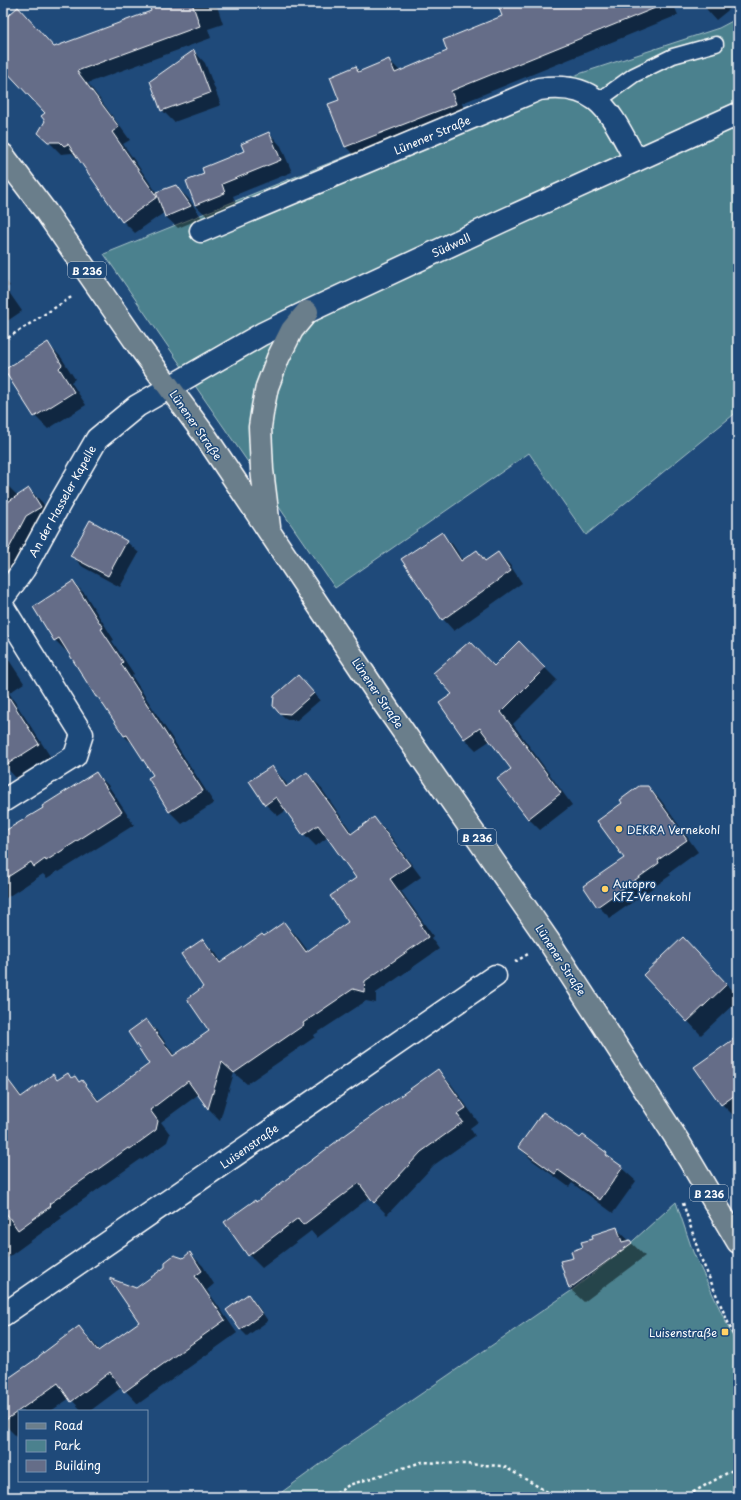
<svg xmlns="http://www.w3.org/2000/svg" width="741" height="1500" viewBox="0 0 741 1500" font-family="'Playpen Sans',sans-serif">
	<rect width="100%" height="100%" fill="#1f4a7a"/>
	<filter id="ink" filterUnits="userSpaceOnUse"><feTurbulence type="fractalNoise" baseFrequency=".025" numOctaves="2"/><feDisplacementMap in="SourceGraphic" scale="8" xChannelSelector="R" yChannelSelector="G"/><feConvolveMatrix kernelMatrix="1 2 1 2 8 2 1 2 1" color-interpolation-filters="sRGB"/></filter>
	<g filter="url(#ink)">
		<path fill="#4b818e" stroke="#a5c0c6" d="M 738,18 L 738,411 L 586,535 L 529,453 L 335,588 L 104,254 L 426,124 L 719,28 Z
			M 676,1202 L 693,1252 L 738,1348 L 738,1497 L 275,1497 L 348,1444 L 571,1291 L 624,1249 Z"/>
		<path fill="#0007" d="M 149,3 L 216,3 L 223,24 L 208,29 L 211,38 L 88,83 L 130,140 L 123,144 L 157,193 L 176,186 L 188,198 L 202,218 L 178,228 L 166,217 L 165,212 L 135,233 L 123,221 L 78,157 L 77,158 L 72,153 L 61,154 L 40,133 L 46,121 L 47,113 L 3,66 L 3,21 L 30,21 L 55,48 L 152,11 Z
			M 498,3 L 673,3 L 678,15 L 462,103 L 467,116 L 358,159 L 346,147 L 329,105 L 340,100 L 356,67 L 361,72 L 389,60 L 401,72 L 449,52 L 503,17 Z
			M 701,3 L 729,3 L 732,7 L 716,20 Z
			M 194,51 L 205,63 L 221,105 L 174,122 L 162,110 Z
			M 269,133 L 281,146 L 292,172 L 233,196 L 237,206 L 208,217 L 195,205 L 205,174 L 246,152 Z
			M 3,276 L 10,286 L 6,288 L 22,311 L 3,324 Z
			M 48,344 L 61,357 L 75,379 L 71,382 L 86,405 L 48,429 L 35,416 Z
			M 4,482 L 18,496 L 29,489 L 42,502 L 53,520 L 22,561 L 7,571 L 3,568 Z
			M 90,522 L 127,542 L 139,553 L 120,587 L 83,567 L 72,556 Z
			M 442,533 L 453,545 L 463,560 L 477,551 L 487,561 L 498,553 L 510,565 L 522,583 L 454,631 L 443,619 Z
			M 73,582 L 85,594 L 114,640 L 112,641 L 134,674 L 132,676 L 214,803 L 182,824 L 170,812 L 149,778 L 154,775 L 137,748 L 124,736 L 102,701 L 97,697 L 68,651 L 67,652 L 55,640 Z
			M 519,642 L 557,680 L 513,724 L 572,805 L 540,830 L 528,818 L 512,769 L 491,740 L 476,750 L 464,738 L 454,694 L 494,667 Z
			M 3,651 L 24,683 L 9,693 L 50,756 L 16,778 L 3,764 Z
			M 305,683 L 320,700 L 297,720 L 287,720 L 280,713 Z
			M 272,767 L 283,779 L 288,786 L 307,774 L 319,785 L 353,834 L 374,818 L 386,830 L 421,877 L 401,891 L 433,936 L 431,938 L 439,949 L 376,993 L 376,1003 L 366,1001 L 314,1035 L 315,1037 L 247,1084 L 234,1073 L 220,1120 L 209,1109 L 199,1094 L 161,1122 L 170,1134 L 167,1142 L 142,1160 L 141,1159 L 60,1216 L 62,1218 L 3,1261 L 3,1087 L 9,1082 L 23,1097 L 53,1076 L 58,1081 L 68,1074 L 72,1079 L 75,1077 L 80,1082 L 82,1081 L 100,1101 L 151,1064 L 146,1020 L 158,1032 L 175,1056 L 211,1031 L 205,987 L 203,940 L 215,952 L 222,963 L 264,937 L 284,923 L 296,935 L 308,951 L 350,923 L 358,879 L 328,837 L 316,846 L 304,834 L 287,810 L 278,816 L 266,805 L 250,781 Z
			M 96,773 L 108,785 L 134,825 L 59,872 L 58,871 L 47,878 L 43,874 L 3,900 L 3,833 L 44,808 Z
			M 648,787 L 660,799 L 698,852 L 669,873 L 671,875 L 610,918 L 598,906 L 625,859 Z
			M 697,952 L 738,996 L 738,1000 L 701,1035 L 644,975 Z
			M 738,1037 L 738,1118 L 737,1119 L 722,1104 Z
			M 438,1071 L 451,1084 L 478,1122 L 470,1128 L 475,1136 L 434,1165 L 387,1215 L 370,1197 L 317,1238 L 311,1231 L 262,1268 L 249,1255 L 257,1203 Z
			M 581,1140 L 606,1154 L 636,1181 L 613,1213 L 572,1183 L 569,1187 L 532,1160 L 519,1147 Z
			M 616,1228 L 645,1256 L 584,1302 L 570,1289 L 562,1262 L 574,1258 L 594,1239 Z
			M 190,1253 L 203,1266 L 214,1284 L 207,1290 L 237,1333 L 138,1404 L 122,1387 L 90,1411 L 82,1411 L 70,1398 L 51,1411 L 19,1411 L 19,1433 L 16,1436 L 3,1423 L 3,1383 L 79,1328 L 92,1341 L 100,1351 L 140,1322 L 136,1289 L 166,1267 L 184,1259 Z
			M 248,1296 L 255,1302 L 268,1321 L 247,1336 L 240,1329 Z"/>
		<path fill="#656d88" stroke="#fff" d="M 148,3 L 192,3 L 200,26 L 77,71 L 119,127 L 112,132 L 157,197 L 122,222 L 68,144 L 64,146 L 60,142 L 48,142 L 38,133 L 45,121 L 41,116 L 45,113 L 3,68 L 3,20 L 18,7 L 54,47 L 151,11 Z
			M 497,3 L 665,3 L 665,4 L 451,91 L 456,104 L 345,147 L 328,104 L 339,100 L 330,77 L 356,66 L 358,72 L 389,59 L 395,73 L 447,51 L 443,40 L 502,16 Z
			M 194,50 L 210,93 L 161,111 L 150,81 Z
			M 269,132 L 281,160 L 222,184 L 225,193 L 195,205 L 186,181 L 204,174 L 202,168 L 244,151 L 241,144 Z
			M 176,185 L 191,206 L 165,217 L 156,192 Z
			M 48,342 L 62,365 L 59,368 L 74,392 L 34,417 L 4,370 Z
			M 29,488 L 41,507 L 26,516 L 3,560 L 3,505 Z
			M 90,520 L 127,541 L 108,576 L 70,556 Z
			M 442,532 L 461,561 L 477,550 L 485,561 L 498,552 L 511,571 L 442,620 L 401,559 Z
			M 73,581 L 103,628 L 101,629 L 123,662 L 121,664 L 203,791 L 169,812 L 148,778 L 153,775 L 127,735 L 124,736 L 98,697 L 96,697 L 59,638 L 54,641 L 33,607 Z
			M 470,641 L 494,666 L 519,641 L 545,668 L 501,712 L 561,793 L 528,819 L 497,779 L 511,769 L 480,728 L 464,739 L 439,703 L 452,694 L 433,673 Z
			M 298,675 L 314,693 L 290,714 L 279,713 L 273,706 L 274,696 Z
			M 3,688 L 39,744 L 3,767 Z
			M 272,766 L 286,787 L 307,772 L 351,834 L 374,817 L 410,865 L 390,879 L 422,924 L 420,925 L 428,937 L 365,981 L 364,992 L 353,989 L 303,1023 L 304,1025 L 234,1073 L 222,1062 L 208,1109 L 188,1081 L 150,1110 L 158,1121 L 156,1130 L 130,1149 L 128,1148 L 49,1204 L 51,1206 L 18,1230 L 3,1209 L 3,1073 L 21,1097 L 53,1074 L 57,1080 L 68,1073 L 71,1078 L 75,1076 L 79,1082 L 82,1080 L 98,1101 L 149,1064 L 128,1032 L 146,1019 L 173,1056 L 209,1031 L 187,999 L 203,987 L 181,954 L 203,939 L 220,963 L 262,934 L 264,936 L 284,922 L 306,952 L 348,922 L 330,896 L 356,878 L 318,825 L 303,835 L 276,797 L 265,805 L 249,781 Z
			M 96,772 L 122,812 L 46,861 L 45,859 L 34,867 L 31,862 L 3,880 L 3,832 L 43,808 L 42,806 Z
			M 639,786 L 648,786 L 687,840 L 658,860 L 659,863 L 597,907 L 583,886 L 624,858 L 597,821 L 622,803 L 620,800 Z
			M 683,937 L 727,984 L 687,1022 L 643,975 Z
			M 738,1036 L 738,1093 L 721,1105 L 694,1067 Z
			M 438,1069 L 466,1108 L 457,1114 L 463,1122 L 421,1152 L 374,1203 L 359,1183 L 303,1225 L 298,1218 L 248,1256 L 224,1222 L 255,1200 L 256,1202 L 341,1138 Z
			M 543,1112 L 580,1138 L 583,1135 L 607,1153 L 606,1155 L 623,1167 L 600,1200 L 558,1170 L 555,1174 L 518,1147 Z
			M 617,1227 L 622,1242 L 630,1240 L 632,1243 L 569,1289 L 560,1261 L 573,1258 L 571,1251 L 583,1247 L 581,1242 L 593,1239 L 592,1235 Z
			M 190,1252 L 202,1271 L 195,1276 L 225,1320 L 124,1392 L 110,1372 L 71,1402 L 58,1383 L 3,1422 L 3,1382 L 39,1357 L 39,1356 L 79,1326 L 98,1351 L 139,1322 L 109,1278 L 136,1288 L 165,1267 L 165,1262 L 174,1255 L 183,1258 Z
			M 248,1294 L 262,1314 L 240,1330 L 226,1310 Z"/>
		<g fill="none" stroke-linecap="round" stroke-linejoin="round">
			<defs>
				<path id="service" d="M 598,101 L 634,75 L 673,56 L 716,44"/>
				<path id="minor" d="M 201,231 L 539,89 C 600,80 611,115 636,160
					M 3,598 L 24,569 L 60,503 L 97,439 L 137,406 L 170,387
					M 3,607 L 82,734 L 75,756 L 3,801
					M 3,1315 L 495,976"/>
				<path id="secondary" d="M 170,387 L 262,334 L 307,312 L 502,221 L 738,114"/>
				<path id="primary" d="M 3,155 L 46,212 L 138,345 L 206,437 L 385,705 L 548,940 L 680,1144 L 738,1242
					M 269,527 L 262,470 L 260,427 L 263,407 L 267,387 L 278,358 L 292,330 L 307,312"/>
			</defs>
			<use href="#service" stroke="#fff" stroke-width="17"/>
			<use href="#minor" stroke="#fff" stroke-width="25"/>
			<use href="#secondary" stroke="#fff" stroke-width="25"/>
			<use href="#primary" stroke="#fff" stroke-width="25"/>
			<path stroke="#fff" stroke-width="2.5" stroke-dasharray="3 3" stroke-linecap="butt" d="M 3,341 L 73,296
				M 515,962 L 528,954
				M 683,1203 L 700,1256 L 738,1346
				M 331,1497 L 349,1485 L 422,1462 L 503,1466 L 556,1497
				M 682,1497 L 690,1494 L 738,1467"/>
			<use href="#service" stroke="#1f4a7a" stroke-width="14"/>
			<use href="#minor" stroke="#1f4a7a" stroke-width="22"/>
			<use href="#secondary" stroke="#1f4a7a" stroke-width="22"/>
			<use href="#primary" stroke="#6b7e8b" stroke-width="22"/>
		</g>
	</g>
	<g fill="#ffd166" stroke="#1f4a7a" stroke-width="1.5">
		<circle cx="619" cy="829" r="4"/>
		<circle cx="605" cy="889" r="4"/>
		<rect x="721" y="1328" width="8" height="8" rx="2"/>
	</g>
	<g text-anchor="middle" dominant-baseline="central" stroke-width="3" stroke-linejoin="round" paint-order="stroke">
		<g fill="#1f4a7a" stroke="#bcc9d7" stroke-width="1">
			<rect x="68" y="262" width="38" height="16" rx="3"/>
			<rect x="458" y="829" width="38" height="16" rx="3"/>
			<rect x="690" y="1185" width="38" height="16" rx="3"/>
		</g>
		<g font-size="10" font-weight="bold" fill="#fff">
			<text x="87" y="270">B 236</text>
			<text x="477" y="837">B 236</text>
			<text x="709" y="1193">B 236</text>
		</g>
		<g font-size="11" fill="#fff" stroke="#1f4a7a">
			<text transform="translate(432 135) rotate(-23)">Lünener Straße</text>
			<text transform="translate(451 245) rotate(-25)">Südwall</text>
			<text transform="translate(196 425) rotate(55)">Lünener Straße</text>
			<text transform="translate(62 501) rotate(-61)">An der Hasseler Kapelle</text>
			<text transform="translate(378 693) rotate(56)">Lünener Straße</text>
			<text transform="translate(561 960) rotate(57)">Lünener Straße</text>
			<text transform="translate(249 1146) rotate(-35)">Luisenstraße</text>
		</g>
		<g font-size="11" fill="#fff" stroke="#1f4a7a" text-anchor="start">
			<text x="627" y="829">DEKRA Vernekohl</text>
			<text x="613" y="883">Autopro<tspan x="613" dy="13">KFZ-Vernekohl</tspan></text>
			<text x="717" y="1332" text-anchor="end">Luisenstraße</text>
		</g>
	</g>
	<rect width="741" height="1500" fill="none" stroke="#1f4a7a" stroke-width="16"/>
	<rect x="8" y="8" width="725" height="1484" fill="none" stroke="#fff" stroke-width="1.5" filter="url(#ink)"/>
	<rect x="18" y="1410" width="130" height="72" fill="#1f4a7a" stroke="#7992af"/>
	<rect x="26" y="1423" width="20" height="6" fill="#6b7e8b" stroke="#7992af"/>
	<text x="54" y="1430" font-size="12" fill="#ffffff">Road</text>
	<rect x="26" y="1440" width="20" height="12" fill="#4b818e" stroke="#7992af"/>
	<text x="54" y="1450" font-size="12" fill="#ffffff">Park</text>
	<rect x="26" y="1460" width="20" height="12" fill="#656d88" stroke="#7992af"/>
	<text x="54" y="1470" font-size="12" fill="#ffffff">Building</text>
</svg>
